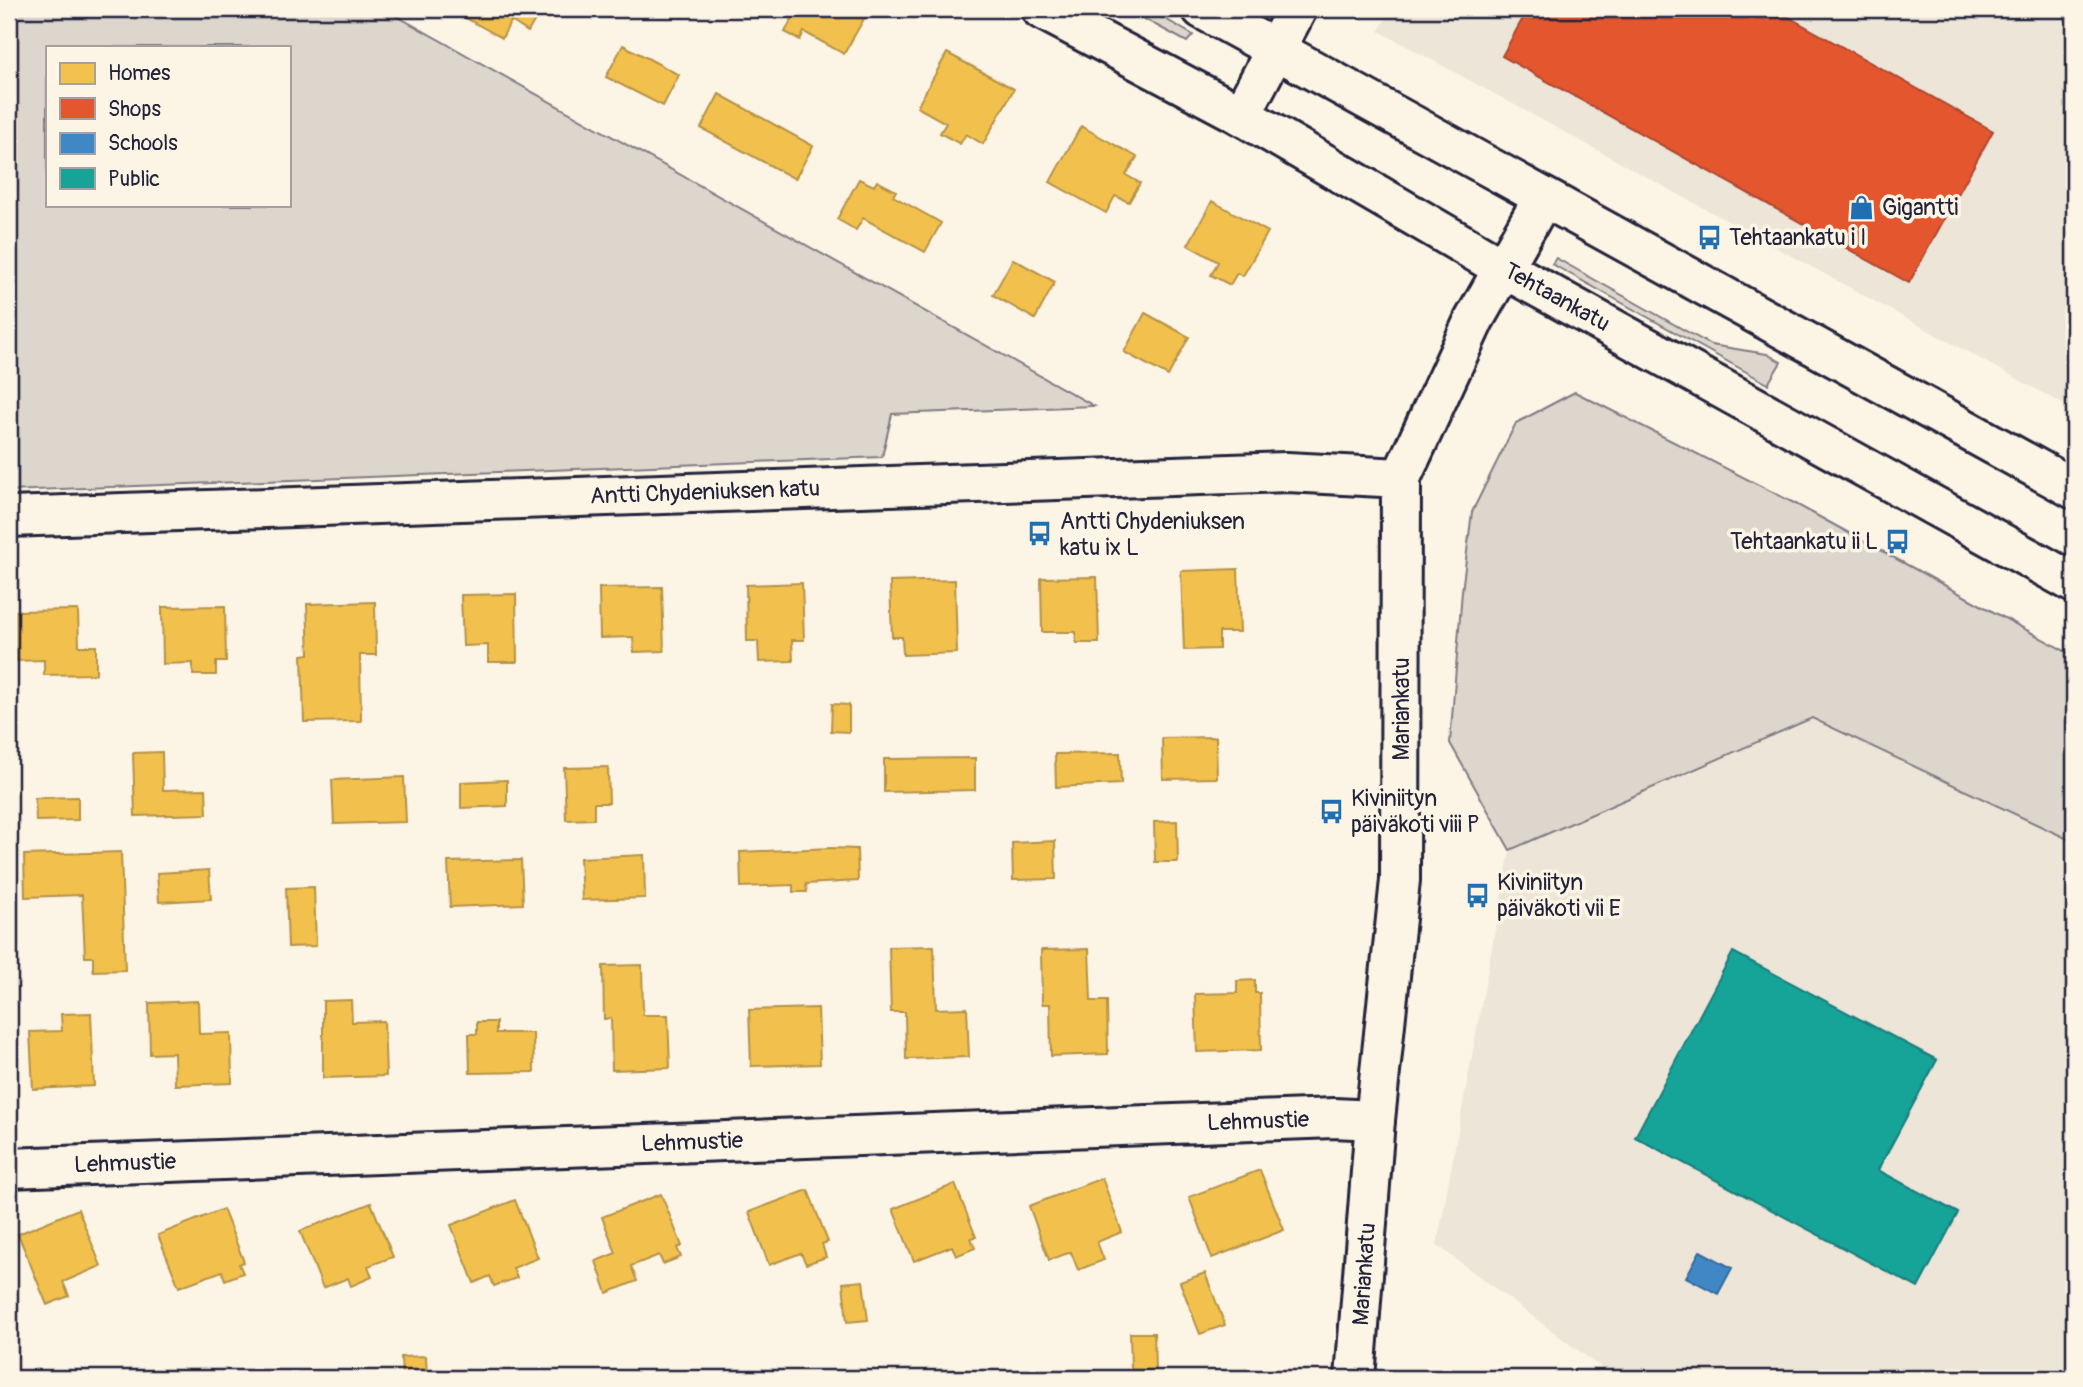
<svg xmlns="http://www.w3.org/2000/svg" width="2083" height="1387" viewBox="0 0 2083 1387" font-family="Pangolin,sans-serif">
	<rect width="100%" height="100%" fill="#fcf5e5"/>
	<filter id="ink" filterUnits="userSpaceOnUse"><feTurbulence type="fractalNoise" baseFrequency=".0143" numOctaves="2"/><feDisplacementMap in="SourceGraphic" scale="14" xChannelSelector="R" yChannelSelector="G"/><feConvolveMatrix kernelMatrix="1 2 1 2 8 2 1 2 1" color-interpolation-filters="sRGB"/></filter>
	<g filter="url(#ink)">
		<path fill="#ece5d8" d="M 1390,9 L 2074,9 L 2074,410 L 1379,31 Z
			M 1812,718 L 2074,842 L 2074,1378 L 1615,1378 L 1437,1245 L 1510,850 Z"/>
		<path fill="#dcd6cc" stroke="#7f7c84" stroke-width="2" fill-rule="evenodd" d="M 9,9 L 384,9 L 1094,406 L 892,414 L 882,457 L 9,491 ZM 47,47 L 289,47 L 289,205 L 47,205 Z
			M 1126,9 L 1148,9 L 1193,35 L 1187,42 Z
			M 1556,258 L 1711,345 L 1767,354 L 1781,362 L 1768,384 L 1552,264 Z
			M 1575,392 L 1794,503 L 2074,656 L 2074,842 L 1812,718 L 1510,850 L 1450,743 L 1462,591 L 1472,512 L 1516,423 Z"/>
		<path fill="#f2c14e" stroke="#b49148" stroke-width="2" d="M 471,9 L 541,9 L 528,32 L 511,21 L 502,38 L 466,18 Z
			M 797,9 L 867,9 L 869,10 L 844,54 L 804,32 L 800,40 L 785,32 Z
			M 623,45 L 679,75 L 663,106 L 606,77 Z
			M 947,53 L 1014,89 L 983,144 L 966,134 L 960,144 L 940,133 L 946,123 L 917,107 Z
			M 719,94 L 813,146 L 795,179 L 701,128 Z
			M 1081,126 L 1137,157 L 1126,175 L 1140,183 L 1129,202 L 1115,196 L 1106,213 L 1050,182 Z
			M 859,179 L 874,186 L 877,181 L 896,191 L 893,196 L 941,223 L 925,252 L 863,218 L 856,230 L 837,219 Z
			M 1212,201 L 1268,232 L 1243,276 L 1237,273 L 1230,285 L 1211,275 L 1218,262 L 1188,245 Z
			M 1013,259 L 1055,282 L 1035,319 L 993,295 Z
			M 1145,313 L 1189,337 L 1168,376 L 1124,352 Z
			M 1238,569 L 1240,632 L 1219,632 L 1219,649 L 1184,650 L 1181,571 Z
			M 1097,577 L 1099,643 L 1076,643 L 1076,632 L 1042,632 L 1041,578 Z
			M 955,580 L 957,653 L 903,655 L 902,637 L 892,637 L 890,582 Z
			M 802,583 L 804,640 L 792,640 L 793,661 L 759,662 L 758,641 L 747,641 L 746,585 Z
			M 662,587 L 664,651 L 634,652 L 633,637 L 600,638 L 599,588 Z
			M 516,594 L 517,662 L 488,662 L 488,645 L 463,646 L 461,595 Z
			M 375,602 L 376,655 L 360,655 L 361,721 L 304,722 L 302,655 L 309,654 L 307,604 Z
			M 225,606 L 226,662 L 216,662 L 216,675 L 193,675 L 193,663 L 163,664 L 162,607 Z
			M 78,610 L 79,646 L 96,646 L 96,674 L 44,675 L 44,660 L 16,661 L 15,611 Z
			M 832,704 L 849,705 L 849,732 L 831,731 Z
			M 1216,737 L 1217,778 L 1163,779 L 1162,738 Z
			M 162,752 L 163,790 L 206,789 L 207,814 L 135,816 L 133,753 Z
			M 1120,753 L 1121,784 L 1056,787 L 1055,754 Z
			M 975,758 L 975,790 L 884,792 L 884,759 Z
			M 608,767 L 609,803 L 594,803 L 594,819 L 566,820 L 564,768 Z
			M 404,777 L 406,822 L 334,824 L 332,780 Z
			M 507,780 L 507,806 L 461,808 L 461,782 Z
			M 78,797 L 78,820 L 36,821 L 35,798 Z
			M 1177,821 L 1178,862 L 1155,862 L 1154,822 Z
			M 1055,841 L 1056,879 L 1013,880 L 1012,843 Z
			M 831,848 L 857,849 L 858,881 L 806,884 L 807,892 L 793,892 L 793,885 L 741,887 L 740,852 Z
			M 121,852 L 125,970 L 93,971 L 93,957 L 85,957 L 82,895 L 25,897 L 24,855 Z
			M 644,855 L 645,898 L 582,900 L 580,858 Z
			M 521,860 L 523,904 L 450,907 L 448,862 Z
			M 209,870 L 211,899 L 159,902 L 157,873 Z
			M 314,887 L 316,946 L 288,947 L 286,888 Z
			M 934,946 L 936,1009 L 967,1008 L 969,1057 L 906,1059 L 905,1012 L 891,1012 L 889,947 Z
			M 1089,949 L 1091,1001 L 1107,1001 L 1108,1054 L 1051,1056 L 1050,1004 L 1042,1004 L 1041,950 Z
			M 642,965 L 643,1015 L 668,1015 L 670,1068 L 612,1070 L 611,1018 L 604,1019 L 603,966 Z
			M 1255,980 L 1255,993 L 1260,993 L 1261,1050 L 1197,1052 L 1195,994 L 1237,993 L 1237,981 Z
			M 351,1000 L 352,1022 L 384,1021 L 386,1076 L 323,1078 L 323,1001 Z
			M 198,1001 L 199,1034 L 231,1033 L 232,1083 L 175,1085 L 174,1053 L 150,1054 L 149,1003 Z
			M 818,1008 L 820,1064 L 751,1066 L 749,1010 Z
			M 91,1013 L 94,1086 L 33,1089 L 30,1032 L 62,1031 L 61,1014 Z
			M 477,1022 L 496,1022 L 496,1033 L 533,1033 L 534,1072 L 470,1073 L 469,1034 L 477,1034 Z
			M 1260,1170 L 1284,1230 L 1212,1258 L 1189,1197 Z
			M 1102,1178 L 1122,1232 L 1097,1242 L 1104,1260 L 1078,1270 L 1071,1252 L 1049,1260 L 1029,1206 Z
			M 955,1184 L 976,1237 L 971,1238 L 975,1248 L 956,1256 L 952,1246 L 914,1261 L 893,1209 Z
			M 808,1190 L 828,1242 L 822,1244 L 826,1257 L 806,1264 L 801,1253 L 769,1265 L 749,1212 Z
			M 661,1194 L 682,1246 L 677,1248 L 681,1257 L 663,1264 L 659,1255 L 631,1266 L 637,1281 L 607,1293 L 596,1261 L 616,1253 L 602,1217 Z
			M 515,1200 L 538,1258 L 513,1268 L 517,1278 L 494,1286 L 490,1276 L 474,1283 L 451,1225 Z
			M 371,1203 L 393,1257 L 368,1266 L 372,1277 L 351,1286 L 348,1278 L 323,1288 L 300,1231 Z
			M 78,1209 L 101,1266 L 63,1282 L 69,1296 L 47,1305 L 18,1234 Z
			M 223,1209 L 244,1262 L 239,1264 L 243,1273 L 225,1280 L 222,1271 L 179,1287 L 158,1235 Z
			M 1205,1273 L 1225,1325 L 1200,1334 L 1180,1282 Z
			M 863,1281 L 868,1320 L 847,1322 L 843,1283 Z
			M 1130,1333 L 1154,1333 L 1155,1370 L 1131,1370 Z
			M 426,1356 L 427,1378 L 402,1378 L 401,1357 Z"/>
		<path fill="#e4572e" stroke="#aa4732" stroke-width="2" d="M 1528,9 L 1774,9 L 1993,131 L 1909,283 L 1502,56 Z"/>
		<path fill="#3f88c5" stroke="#36699c" stroke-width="2" d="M 1700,1251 L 1732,1268 L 1718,1294 L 1686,1277 Z"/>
		<path fill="#17a398" stroke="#1a7c7c" stroke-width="2" d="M 1733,952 L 1937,1060 L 1878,1170 L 1958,1213 L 1918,1288 L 1635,1137 Z"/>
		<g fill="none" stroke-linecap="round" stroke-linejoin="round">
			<defs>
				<path id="street" d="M 1241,115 L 1297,9
					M 9,1168 L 1334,1118 L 1375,1120"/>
				<path id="secondary" d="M 1041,9 L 1241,115 L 1503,268 L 2074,583
					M 1202,9 L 2074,489
					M 9,517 L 1287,472 L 1401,478
					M 1355,1378 L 1375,1120 L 1400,880 L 1401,478 L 1474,320 L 1543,198"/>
			</defs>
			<use href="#street" stroke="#22223b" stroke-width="44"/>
			<use href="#secondary" stroke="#22223b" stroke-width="44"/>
			<use href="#street" stroke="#fcf5e5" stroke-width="38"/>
			<use href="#secondary" stroke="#fcf5e5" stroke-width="38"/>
		</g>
	</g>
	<defs>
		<symbol id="shop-bare" viewBox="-9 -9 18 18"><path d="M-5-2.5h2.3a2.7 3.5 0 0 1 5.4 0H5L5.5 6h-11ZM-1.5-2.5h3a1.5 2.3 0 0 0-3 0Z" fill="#1f6fb2" stroke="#fcf5e5" stroke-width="2.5" paint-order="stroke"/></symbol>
		<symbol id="bus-bare" viewBox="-9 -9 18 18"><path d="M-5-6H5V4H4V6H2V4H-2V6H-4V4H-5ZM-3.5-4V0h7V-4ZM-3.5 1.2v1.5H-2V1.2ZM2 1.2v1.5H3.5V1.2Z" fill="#1f6fb2" stroke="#fcf5e5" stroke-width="2.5" paint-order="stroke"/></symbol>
	</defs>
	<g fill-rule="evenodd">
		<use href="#shop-bare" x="1844" y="190" width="35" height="35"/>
		<use href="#bus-bare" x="1692" y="220" width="35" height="35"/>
		<use href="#bus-bare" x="1022" y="516" width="35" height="35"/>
		<use href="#bus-bare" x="1880" y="524" width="35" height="35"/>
		<use href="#bus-bare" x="1314" y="794" width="35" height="35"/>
		<use href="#bus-bare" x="1460" y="878" width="35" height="35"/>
	</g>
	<g text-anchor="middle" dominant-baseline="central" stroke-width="7" stroke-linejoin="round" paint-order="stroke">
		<g font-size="23" fill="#22223b" stroke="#fcf5e5" text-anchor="start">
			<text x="1882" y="207">Gigantti</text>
			<text x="1729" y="237">Tehtaankatu i I</text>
			<text x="1060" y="521">Antti Chydeniuksen<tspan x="1060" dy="26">katu ix L</tspan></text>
			<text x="1878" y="541" text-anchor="end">Tehtaankatu ii L</text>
			<text x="1351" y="798">Kiviniityn<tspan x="1351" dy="26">päiväkoti viii P</tspan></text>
			<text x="1497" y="882">Kiviniityn<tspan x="1497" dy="26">päiväkoti vii E</tspan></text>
		</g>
		<g font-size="23" fill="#22223b" stroke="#fcf5e5">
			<text transform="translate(1557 297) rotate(29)">Tehtaankatu</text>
			<text transform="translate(705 492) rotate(-2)">Antti Chydeniuksen katu</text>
			<text transform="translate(1401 709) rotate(-90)">Mariankatu</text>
			<text transform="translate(1258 1121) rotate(-2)">Lehmustie</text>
			<text transform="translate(692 1142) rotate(-2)">Lehmustie</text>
			<text transform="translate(125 1163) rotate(-2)">Lehmustie</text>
			<text transform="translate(1364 1274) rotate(-86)">Mariankatu</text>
		</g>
	</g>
	<rect width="2083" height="1387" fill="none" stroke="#fcf5e5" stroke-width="35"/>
	<rect x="18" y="18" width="2048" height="1352" fill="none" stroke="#22223b" stroke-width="2.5" filter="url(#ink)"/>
	<rect x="46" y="46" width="245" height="161" fill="#fcf5e5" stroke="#a5a1a1" stroke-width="2"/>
	<rect x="60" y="63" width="35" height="21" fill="#f2c14e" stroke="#a5a1a1" stroke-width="2"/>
	<text x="108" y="80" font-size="21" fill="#22223b">Homes</text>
	<rect x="60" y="98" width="35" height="21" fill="#e4572e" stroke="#a5a1a1" stroke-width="2"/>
	<text x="108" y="116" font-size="21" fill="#22223b">Shops</text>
	<rect x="60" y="133" width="35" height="21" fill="#3f88c5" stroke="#a5a1a1" stroke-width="2"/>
	<text x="108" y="150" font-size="21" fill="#22223b">Schools</text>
	<rect x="60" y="168" width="35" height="21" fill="#17a398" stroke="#a5a1a1" stroke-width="2"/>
	<text x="108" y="186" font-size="21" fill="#22223b">Public</text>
</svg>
